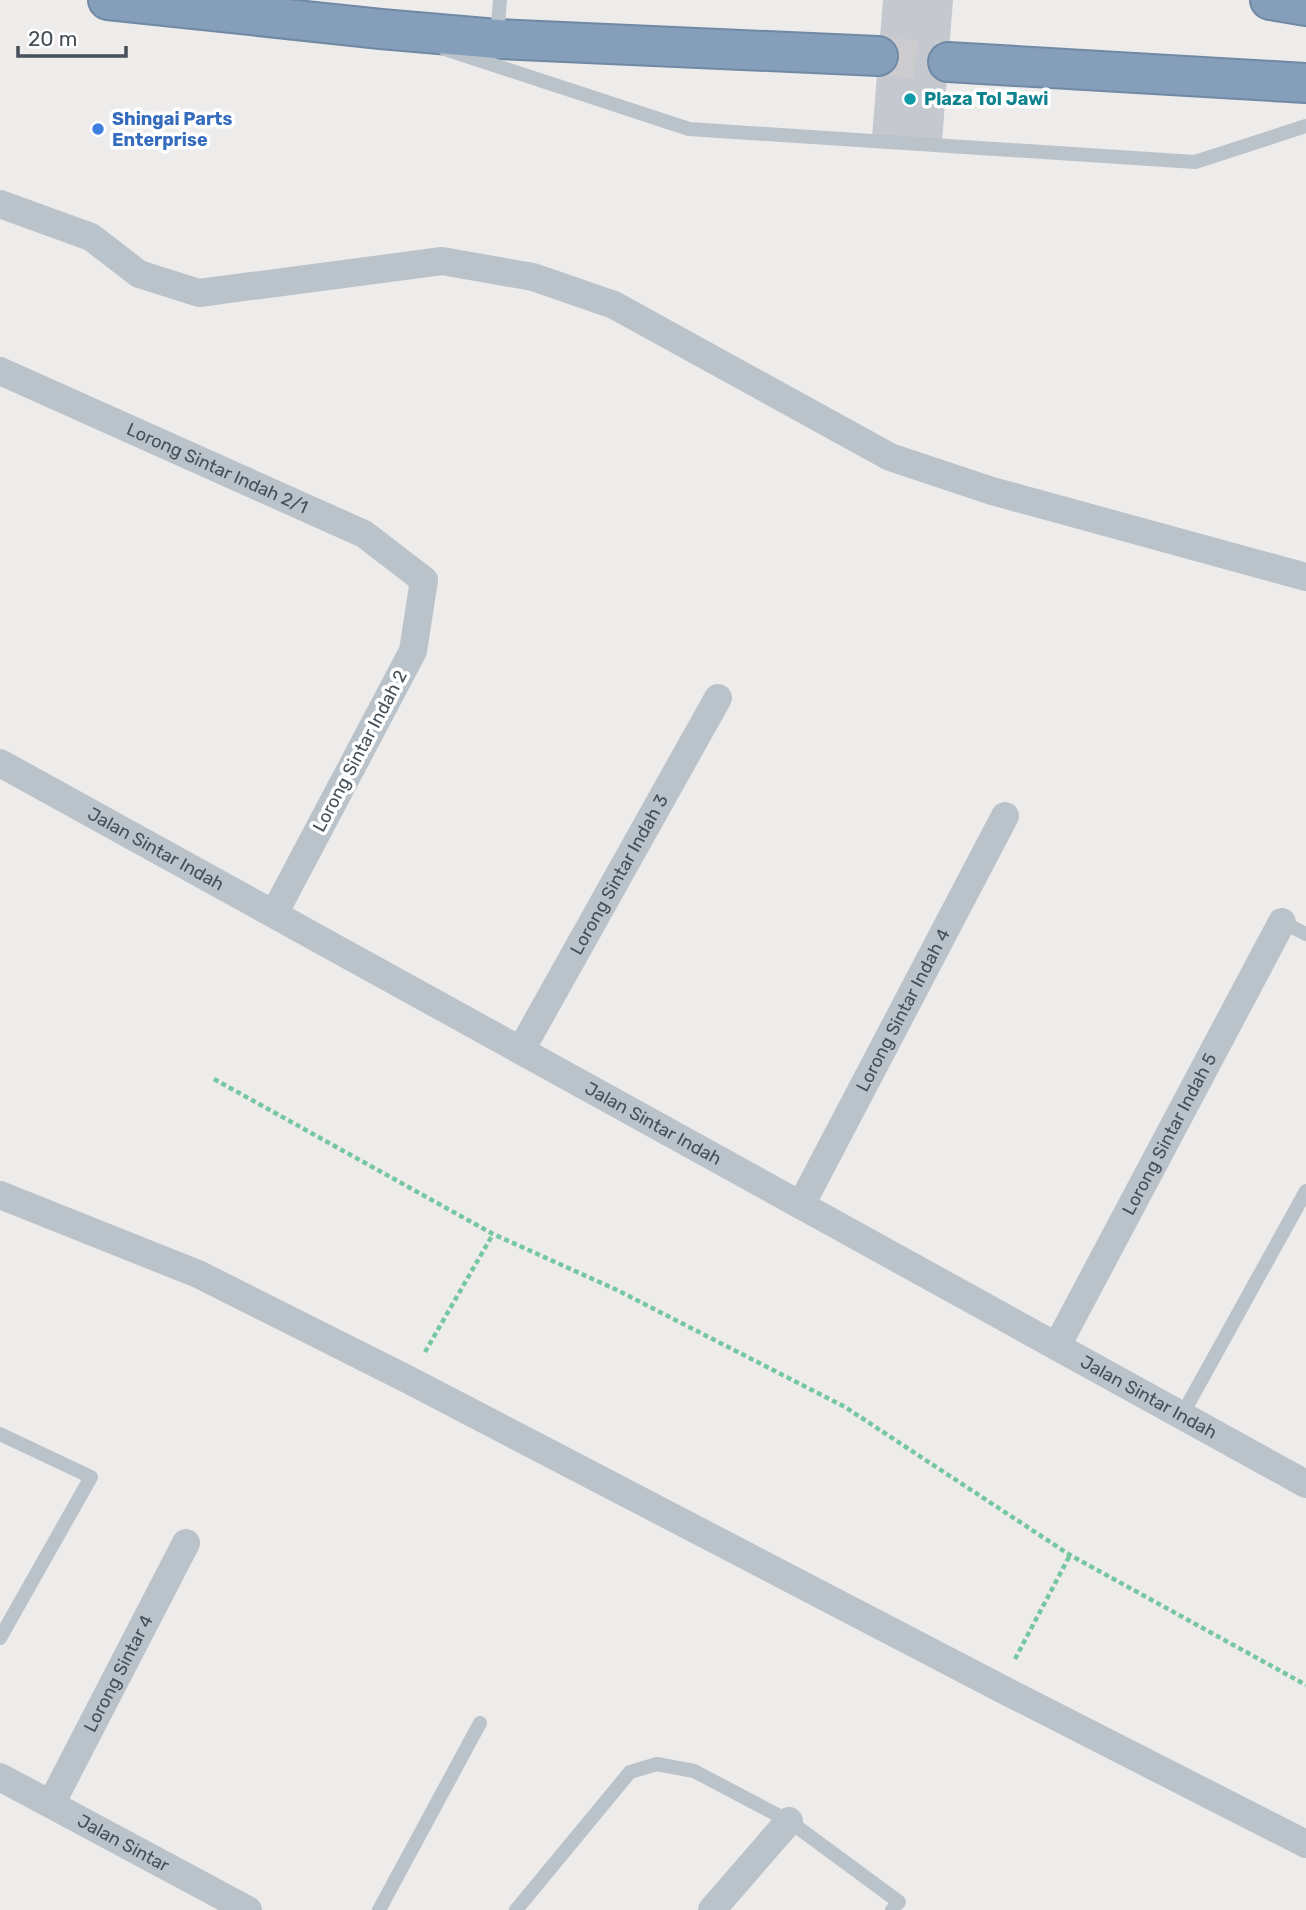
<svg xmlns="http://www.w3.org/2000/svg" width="1306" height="1910" viewBox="0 0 1306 1910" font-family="Rubik,sans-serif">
	<rect width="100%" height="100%" fill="#eeebeb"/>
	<path fill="#c5c8ce" d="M 883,0 L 953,0 L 942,142 L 872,137 Z"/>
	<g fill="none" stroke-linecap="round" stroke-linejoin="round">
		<path stroke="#ccccce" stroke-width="38" stroke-dasharray="38 19" stroke-linecap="butt" d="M 878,56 L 948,62"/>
		<defs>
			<path id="highway" d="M 108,0 L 381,29 L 497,39 L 878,56
				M 1270,0 L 1306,6
				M 948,62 L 1306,83"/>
		</defs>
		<use href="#highway" stroke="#7089a4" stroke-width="42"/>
		<path stroke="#75c79f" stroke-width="4.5" stroke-dasharray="5 3.5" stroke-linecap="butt" d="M 214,1079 L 493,1234 L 617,1290 L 845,1407 L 1070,1555 L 1306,1685
			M 425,1352 L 493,1234
			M 1015,1659 L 1070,1555"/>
		<path stroke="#bac3ca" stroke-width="14" d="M 497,38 L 500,0
			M 445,49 L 689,129 L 1195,162 L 1306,126
			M 1282,922 L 1306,934
			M 1182,1415 L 1306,1191
			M 0,1434 L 91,1477 L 0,1638
			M 379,1910 L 480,1723
			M 516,1910 L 630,1772 L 657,1764 L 694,1771 L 789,1821 L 899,1902 L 892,1910"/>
		<g stroke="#bac3ca" stroke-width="28">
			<path d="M 0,204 L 91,237 L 139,274 L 199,293 L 442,261 L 533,277 L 614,305 L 890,457 L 992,491 L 1306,577"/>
			<path id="s1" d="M 0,371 L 364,534 L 424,580 L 413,651 L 274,914"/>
			<path id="s2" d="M 0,763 L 1306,1484"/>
			<path id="s3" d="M 521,1050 L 718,698"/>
			<path d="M 0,1195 L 198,1274 L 409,1380 L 1000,1688 L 1306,1844"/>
			<path id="s4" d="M 801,1205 L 1005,816"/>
			<path id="s5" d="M 1057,1346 L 1282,922"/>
			<path id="s6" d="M 0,1777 L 248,1910"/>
			<path id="s7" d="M 51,1804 L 186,1543"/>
			<path d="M 712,1910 L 789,1821"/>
		</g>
		<use href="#highway" stroke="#859eb9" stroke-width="38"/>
	</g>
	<circle fill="#0f9aa8" stroke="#fff" stroke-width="2.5" cx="910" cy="99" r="7"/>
	<circle fill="#3f7fe0" stroke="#fff" stroke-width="2.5" cx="98" cy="129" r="7"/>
	<g text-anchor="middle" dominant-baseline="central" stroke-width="7" stroke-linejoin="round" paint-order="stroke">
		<g font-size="18" font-weight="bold" fill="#0d838f" stroke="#fff" text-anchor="start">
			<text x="924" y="99">Plaza Tol Jawi</text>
		</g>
		<g font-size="18" font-weight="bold" fill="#366cbe" stroke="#fff" text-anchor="start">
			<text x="112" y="119">Shingai Parts<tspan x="112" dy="21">Enterprise</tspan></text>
		</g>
		<g font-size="18" fill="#454f58" stroke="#fff">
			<text stroke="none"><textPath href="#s1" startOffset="238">Lorong Sintar Indah 2/1</textPath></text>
			<text transform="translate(360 751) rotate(-62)">Lorong Sintar Indah 2</text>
			<text stroke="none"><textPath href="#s2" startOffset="178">Jalan Sintar Indah</textPath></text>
			<text stroke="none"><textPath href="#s3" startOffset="201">Lorong Sintar Indah 3</textPath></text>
			<text stroke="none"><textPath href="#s4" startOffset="220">Lorong Sintar Indah 4</textPath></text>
			<text stroke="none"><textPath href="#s2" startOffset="746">Jalan Sintar Indah</textPath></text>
			<text stroke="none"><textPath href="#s5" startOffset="240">Lorong Sintar Indah 5</textPath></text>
			<text stroke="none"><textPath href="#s2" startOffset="1312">Jalan Sintar Indah</textPath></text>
			<text stroke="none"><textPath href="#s7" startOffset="147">Lorong Sintar 4</textPath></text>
			<text stroke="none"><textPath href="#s6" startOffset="140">Jalan Sintar</textPath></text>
		</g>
	</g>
	<path d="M18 46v10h108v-10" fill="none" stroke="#454f58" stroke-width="3.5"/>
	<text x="28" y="46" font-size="21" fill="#454f58" stroke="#ffffff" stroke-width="5" paint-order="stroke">20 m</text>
</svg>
